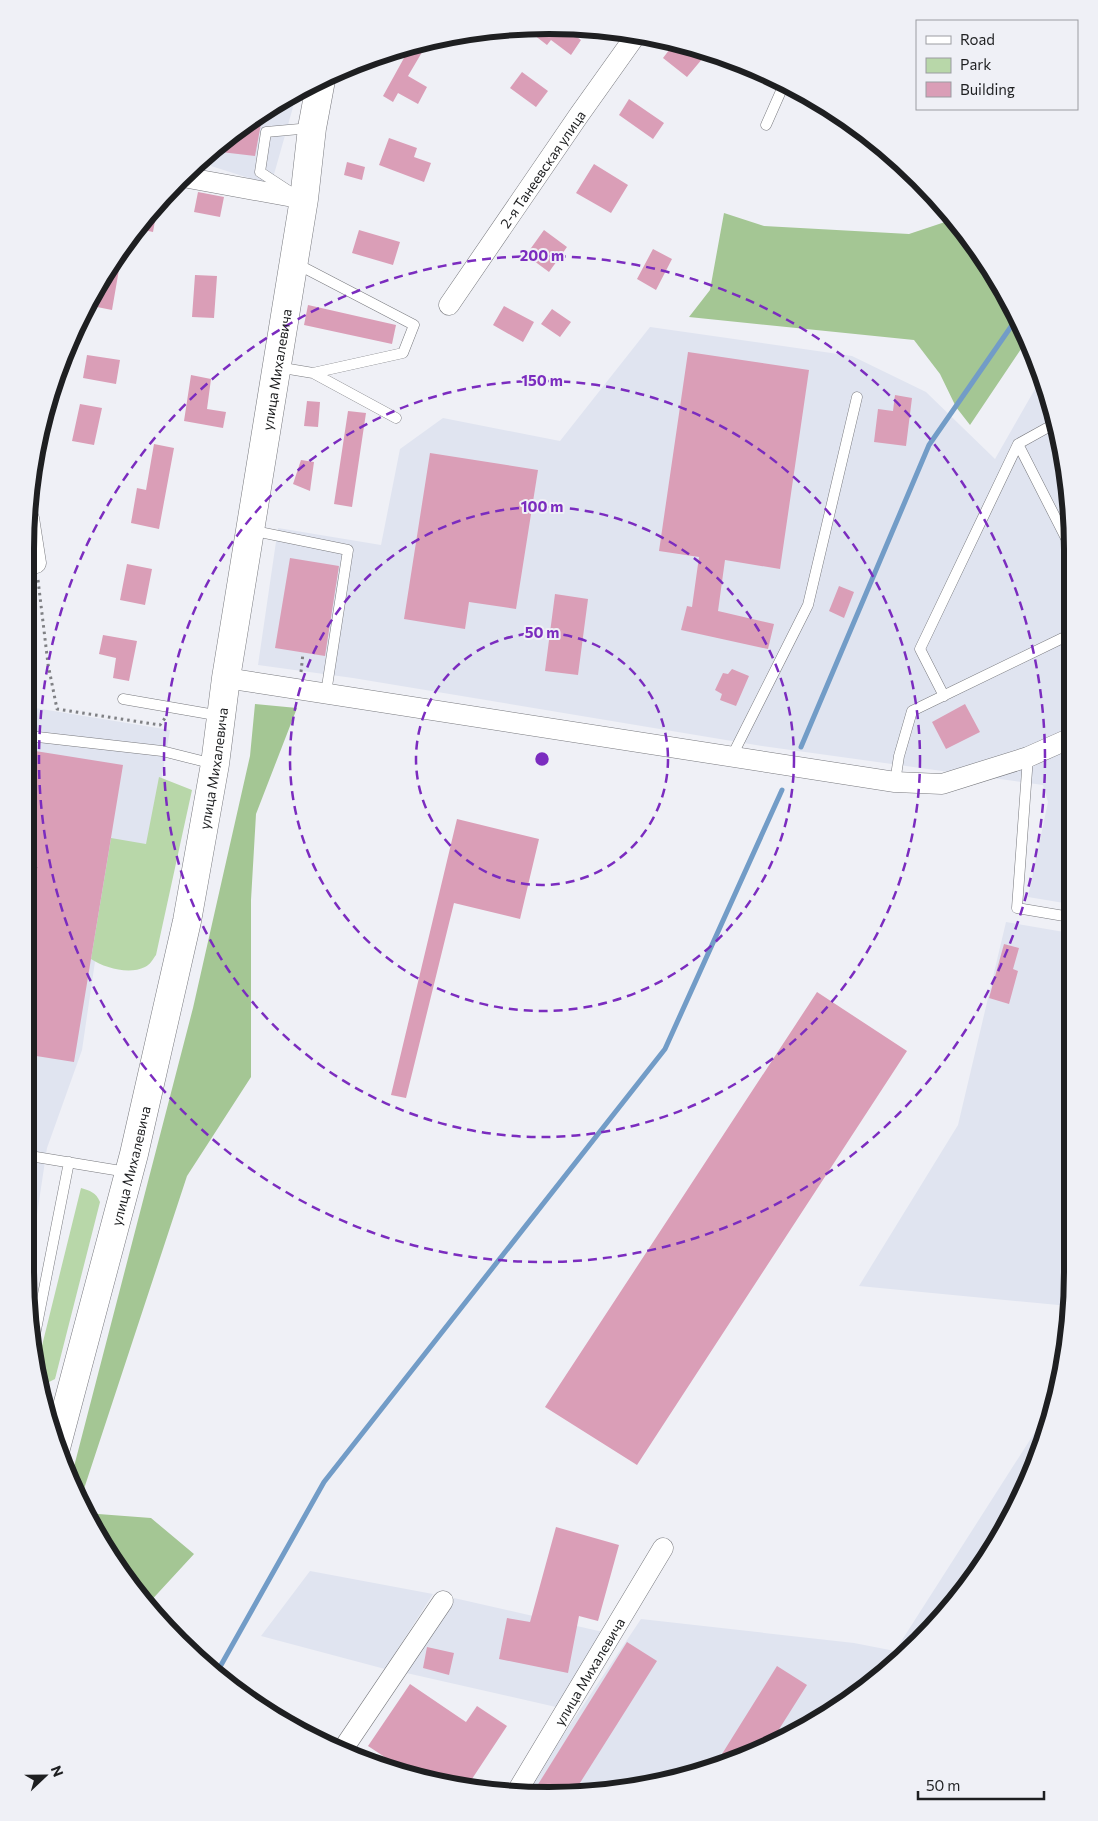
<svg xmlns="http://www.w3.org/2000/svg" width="1098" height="1821" viewBox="0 0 1098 1821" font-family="Commissioner,sans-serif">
	<rect width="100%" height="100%" fill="#eff0f6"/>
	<path fill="#e0e4f0" d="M 284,98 L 295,100 L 271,185 L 211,166 L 216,146 Z
		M 650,327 L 852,356 L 926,392 L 995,459 L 1043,375 L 1045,381 L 1072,514 L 1070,904 L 1028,897 L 1048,802 L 1043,785 L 762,746 L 353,678 L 258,665 L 278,528 L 381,545 L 400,449 L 443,418 L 560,441 Z
		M 29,707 L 170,730 L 150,848 L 97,948 L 82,1050 L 47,1148 L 30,1261 Z
		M 1006,922 L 1070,933 L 1069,1306 L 859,1286 L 958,1125 Z
		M 1051,1407 L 1033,1472 L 965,1591 L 919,1643 L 840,1708 L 717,1768 L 618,1791 L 549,1796 L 524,1794 L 641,1619 L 854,1643 L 895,1651 Z
		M 310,1571 L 433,1594 L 385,1669 L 261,1636 Z
		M 454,1598 L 603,1632 L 556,1707 L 402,1672 Z"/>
	<path fill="#b8d7a9" d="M 159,777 L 192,790 L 156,955 C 153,959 150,965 145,967 C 129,975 105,968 91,959 L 111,838 L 146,844 Z
		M 81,1188 C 90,1191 96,1192 100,1202 L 55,1379 L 47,1383 L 39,1383 L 36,1370 Z"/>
	<path fill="#a4c694" d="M 724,213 L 764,226 L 909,234 L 954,219 L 1003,287 L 1027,340 L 970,425 L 956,407 L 940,374 L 914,340 L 689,317 L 710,290 Z
		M 255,704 L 297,708 L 256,814 L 251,900 L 251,1077 L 187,1176 L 79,1504 L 70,1482 L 193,1008 L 250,756 Z
		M 85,1513 L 151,1518 L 194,1554 L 147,1605 L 133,1591 Z"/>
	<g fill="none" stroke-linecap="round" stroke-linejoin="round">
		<path stroke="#729cc7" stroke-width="5" d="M 801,747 L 929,445 L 1017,318
			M 216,1674 L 324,1482 L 665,1049 L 782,790"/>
	</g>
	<path fill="#da9eb7" d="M 556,27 L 563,27 L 581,40 L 571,55 L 551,40 L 547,45 L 525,28 Z
		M 676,41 L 708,52 L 687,77 L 663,58 Z
		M 428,42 L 408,76 L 427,87 L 418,104 L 398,93 L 393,102 L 383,96 L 404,58 L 391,50 Z
		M 522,72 L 548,91 L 536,107 L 510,88 Z
		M 629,99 L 664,123 L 653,139 L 619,115 Z
		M 263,113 L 255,156 L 221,152 L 222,142 Z
		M 389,138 L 417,148 L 414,157 L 431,163 L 424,182 L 379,165 Z
		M 347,162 L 365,167 L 362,180 L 344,175 Z
		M 594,164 L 628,185 L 611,213 L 576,193 Z
		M 198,192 L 224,197 L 220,217 L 194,212 Z
		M 158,204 L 153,232 L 135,228 L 144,219 Z
		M 359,230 L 400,242 L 393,265 L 352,253 Z
		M 544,230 L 567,247 L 549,272 L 526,255 Z
		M 653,249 L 672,259 L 656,290 L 637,279 Z
		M 121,252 L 122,252 L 112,310 L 97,307 L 100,287 Z
		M 195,275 L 217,276 L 214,318 L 192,317 Z
		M 308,305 L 396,325 L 392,344 L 304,325 Z
		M 504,306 L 534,322 L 523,342 L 493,325 Z
		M 552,309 L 571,322 L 560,337 L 541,324 Z
		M 688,352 L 809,370 L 780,569 L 725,560 L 718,611 L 774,624 L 768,649 L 681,630 L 687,606 L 692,607 L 699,557 L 659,551 Z
		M 87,355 L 120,360 L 116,384 L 83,378 Z
		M 191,375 L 211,379 L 207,409 L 226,412 L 223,428 L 184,421 Z
		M 895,395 L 912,398 L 906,446 L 874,442 L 878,409 L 893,411 Z
		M 307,401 L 320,402 L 318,427 L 304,426 Z
		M 80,404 L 102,408 L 94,445 L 72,441 Z
		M 348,411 L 366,413 L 352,507 L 334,504 Z
		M 154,444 L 174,448 L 159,529 L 131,523 L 137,488 L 146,490 Z
		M 430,453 L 538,470 L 516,609 L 469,602 L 465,629 L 404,619 Z
		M 301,460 L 314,462 L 310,491 L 293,484 Z
		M 290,558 L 339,566 L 325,656 L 275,648 Z
		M 127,564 L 152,569 L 145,605 L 120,600 Z
		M 839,586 L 854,592 L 844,618 L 829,611 Z
		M 555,594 L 588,599 L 578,675 L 545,671 Z
		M 103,635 L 137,641 L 129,681 L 113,678 L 116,658 L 99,654 Z
		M 732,669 L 749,676 L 736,706 L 720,700 L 722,694 L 715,690 L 723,673 L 728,674 Z
		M 965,704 L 980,732 L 946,749 L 932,722 Z
		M 29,750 L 123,765 L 74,1062 L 30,1055 Z
		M 457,819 L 539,839 L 520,919 L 454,903 L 406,1098 L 391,1095 Z
		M 1004,944 L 1019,948 L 1013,969 L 1018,971 L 1009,1004 L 989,998 Z
		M 817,992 L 907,1051 L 637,1465 L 545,1407 Z
		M 556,1527 L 619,1545 L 598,1621 L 579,1616 L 568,1673 L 499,1659 L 507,1618 L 530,1622 Z
		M 627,1642 L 657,1661 L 573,1794 L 549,1796 L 532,1794 Z
		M 427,1647 L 454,1653 L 449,1675 L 423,1668 Z
		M 777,1666 L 807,1685 L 771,1742 L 712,1770 Z
		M 410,1684 L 466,1722 L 477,1706 L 507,1726 L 466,1788 L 447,1786 L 415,1777 L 368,1746 Z"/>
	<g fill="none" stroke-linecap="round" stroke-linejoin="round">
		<defs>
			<path id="lane" d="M 766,125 L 785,82
				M 289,191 L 260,172 L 266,132 L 311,128
				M 295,263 L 414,325 L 403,353 L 313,373
				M 277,367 L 313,373 L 396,418
				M 1018,444 L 1072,550
				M 250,530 L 348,550 L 326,693
				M 944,696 L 920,649 L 1018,444 L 1054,424
				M 123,699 L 221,716
				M 29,736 L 162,751 L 214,764
				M 732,756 L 808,605 L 857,397
				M 1028,757 L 1017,908 L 1070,917
				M 895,782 L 899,756 L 912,711 L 1071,634
				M 30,1156 L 127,1172
				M 32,1350 L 69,1162"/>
			<g id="street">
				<path d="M 183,177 L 304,199"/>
				<path id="s1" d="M 449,305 L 579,115 L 636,35"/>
				<path d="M 29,518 L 36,563"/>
				<path d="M 226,678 L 895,782 L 942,784 L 1028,757 L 1071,738"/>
				<path d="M 341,1752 L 443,1601"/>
				<path id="s2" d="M 516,1793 L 663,1548"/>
			</g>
			<g id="secondary">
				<path id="s3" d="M 56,1448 L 134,1154 L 187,921 L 215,764 L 226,678 L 304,199 L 312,128 L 321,80"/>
			</g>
		</defs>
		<use href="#lane" stroke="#78797e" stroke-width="11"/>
		<use href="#street" stroke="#78797e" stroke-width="21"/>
		<use href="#secondary" stroke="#78797e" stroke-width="29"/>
		<path stroke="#7f8084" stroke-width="3" stroke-dasharray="2.5 4" stroke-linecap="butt" d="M 38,580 L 48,664 L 57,709 L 160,725 L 165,718
			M 301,672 L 303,653"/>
		<use href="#lane" stroke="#fff" stroke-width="10"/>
		<use href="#street" stroke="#fff" stroke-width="20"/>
		<use href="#secondary" stroke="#fff" stroke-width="28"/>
		<path stroke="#333436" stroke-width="4" stroke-dasharray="8 4" stroke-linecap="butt" d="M 29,868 L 37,869"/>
	</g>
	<g fill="none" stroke="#7b2cbf" stroke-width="2.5" stroke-dasharray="9 6">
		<circle cx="542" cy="759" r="126"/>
		<circle cx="542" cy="759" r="252"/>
		<circle cx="542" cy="759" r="378"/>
		<circle cx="542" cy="759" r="503"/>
	</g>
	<g text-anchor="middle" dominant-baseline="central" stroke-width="4" stroke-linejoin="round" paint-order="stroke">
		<g font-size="14" fill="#1e1f21" stroke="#eff0f6">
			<text stroke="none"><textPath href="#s1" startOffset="165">2-я Танеевская улица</textPath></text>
			<text stroke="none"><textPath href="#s3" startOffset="1102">улица Михалевича</textPath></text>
			<text stroke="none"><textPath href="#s3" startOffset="698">улица Михалевича</textPath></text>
			<text stroke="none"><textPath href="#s3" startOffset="292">улица Михалевича</textPath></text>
			<text stroke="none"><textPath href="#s2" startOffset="142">улица Михалевича</textPath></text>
		</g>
	</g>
	<path d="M0 0H1098V1821H0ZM549 34H549A515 515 0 0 1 1064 549V1272A515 515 0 0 1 549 1787H549A515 515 0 0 1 34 1272V549A515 515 0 0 1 549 34Z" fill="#eff0f6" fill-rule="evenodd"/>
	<path fill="none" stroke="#1e1f21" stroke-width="6" d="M549 34H549A515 515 0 0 1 1064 549V1272A515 515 0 0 1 549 1787H549A515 515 0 0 1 34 1272V549A515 515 0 0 1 549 34Z"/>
	<circle cx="542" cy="759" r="8" fill="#7b2cbf" stroke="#eff0f6" stroke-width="2.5"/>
	<g font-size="15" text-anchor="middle" font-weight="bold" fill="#7b2cbf" stroke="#eff0f6" stroke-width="4" stroke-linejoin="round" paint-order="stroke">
		<text x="542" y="261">200 m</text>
		<text x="542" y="386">150 m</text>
		<text x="542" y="512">100 m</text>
		<text x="542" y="638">50 m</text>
	</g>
	<rect x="916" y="20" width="162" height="90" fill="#eff0f6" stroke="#9b9ca1"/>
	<rect x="926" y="36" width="25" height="8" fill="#ffffff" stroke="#9b9ca1"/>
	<text x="960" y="45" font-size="15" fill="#1e1f21">Road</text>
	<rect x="926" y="58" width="25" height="15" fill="#b8d7a9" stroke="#9b9ca1"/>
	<text x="960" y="70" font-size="15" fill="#1e1f21">Park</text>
	<rect x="926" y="82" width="25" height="15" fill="#da9eb7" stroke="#9b9ca1"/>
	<text x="960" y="95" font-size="15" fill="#1e1f21">Building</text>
	<g transform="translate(45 1776) rotate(68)" stroke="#eff0f6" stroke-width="4" paint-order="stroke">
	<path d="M0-4L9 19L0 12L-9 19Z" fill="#1e1f21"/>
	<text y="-8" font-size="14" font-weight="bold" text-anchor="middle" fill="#1e1f21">N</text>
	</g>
	<path d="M918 1791v8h126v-8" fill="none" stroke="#1e1f21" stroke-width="2.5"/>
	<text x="926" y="1791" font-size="15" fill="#1e1f21" stroke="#eff0f6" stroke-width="4" paint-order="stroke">50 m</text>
</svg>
